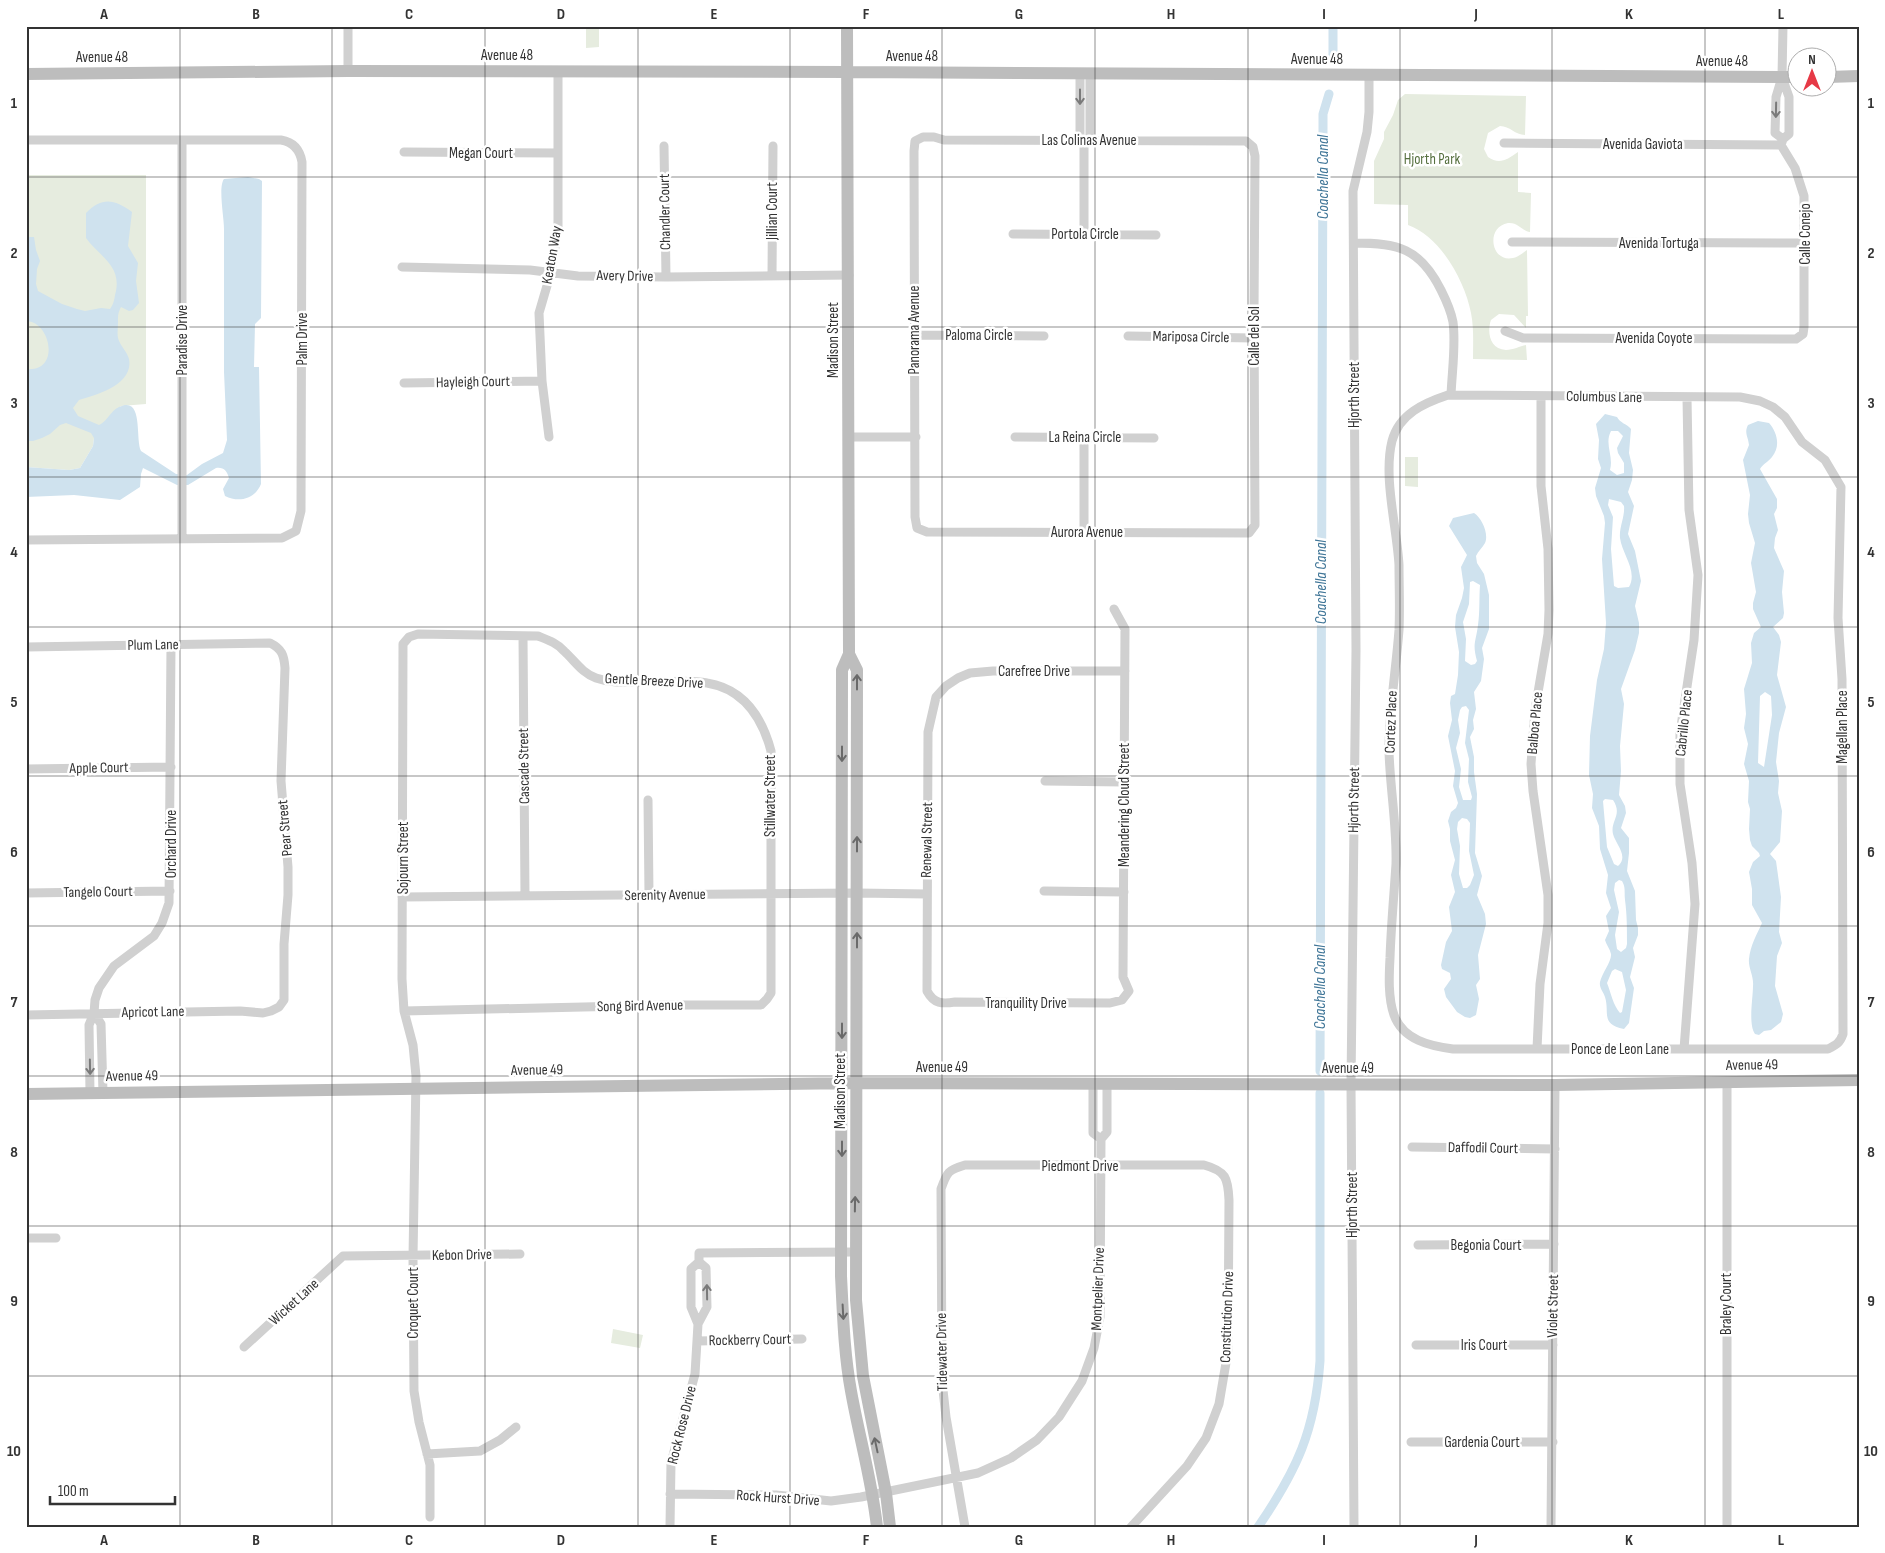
<svg xmlns="http://www.w3.org/2000/svg" width="1885" height="1553" viewBox="0 0 1885 1553" font-family="'Sofia Sans Condensed',sans-serif">
	<rect width="100%" height="100%" fill="#fff"/>
	<path fill="#e6ecdf" d="M 586,26 L 599,26 L 599,47 L 586,48 Z
		M 1405,94 L 1526,96 L 1525,135 C 1515,135 1510,126 1500,126 L 1488,133 L 1484,149 L 1488,157 C 1499,165 1507,160 1518,152 L 1518,192 L 1531,193 L 1530,232 C 1522,231 1518,222 1508,223 C 1485,227 1491,263 1513,258 C 1518,257 1523,253 1527,250 L 1528,316 L 1526,316 L 1526,328 L 1514,315 L 1499,314 L 1491,320 C 1487,331 1489,349 1506,350 C 1513,350 1520,346 1526,345 L 1527,360 L 1473,359 C 1473,344 1474,328 1471,313 C 1465,281 1440,236 1408,225 L 1408,205 L 1374,204 L 1374,161 L 1384,139 L 1384,132 L 1393,115 L 1398,100 Z
		M 26,175 L 146,175 L 146,404 L 121,406 L 105,423 L 94,438 L 93,446 L 80,468 L 69,470 L 26,467 Z
		M 1405,457 L 1418,457 L 1418,487 L 1405,486 Z
		M 613,1329 L 643,1335 L 640,1348 L 611,1343 Z"/>
	<path fill="#cfe2ee" fill-rule="evenodd" d="M 248,177 L 259,179 L 262,181 L 261,318 L 255,324 L 254,367 L 259,367 L 261,484 C 255,499 239,503 225,496 L 223,489 L 229,478 C 227,471 224,467 216,468 L 188,485 L 177,485 L 143,468 L 141,474 L 140,487 L 120,500 L 74,495 L 26,497 L 26,467 L 69,470 L 80,468 L 93,446 L 94,438 L 91,433 L 66,423 L 60,425 L 50,434 L 42,438 L 33,441 L 26,441 L 26,369 C 61,373 51,321 26,321 L 26,237 L 34,237 L 36,250 L 40,261 L 37,269 L 36,284 L 38,291 L 62,304 L 77,309 L 85,311 L 101,308 L 110,309 C 115,302 114,298 116,291 C 121,265 99,256 86,238 L 86,213 C 102,197 114,199 132,212 L 128,246 L 138,263 L 136,281 L 139,303 L 133,310 L 129,311 L 121,307 C 118,313 118,315 118,322 C 118,327 117,333 118,338 C 120,346 127,351 129,359 C 134,385 96,395 79,400 L 73,408 L 78,416 L 99,425 C 108,421 110,411 119,407 C 144,395 135,439 141,451 L 176,474 L 187,475 L 202,464 L 223,453 L 227,440 L 224,372 L 224,229 C 224,217 218,187 224,179 Z
		M 1605,414 L 1617,417 C 1620,423 1627,424 1631,429 L 1629,453 L 1633,470 L 1632,480 L 1628,492 L 1634,506 L 1628,534 L 1635,551 L 1641,581 L 1635,606 L 1639,623 L 1639,633 L 1635,650 L 1621,689 L 1624,704 L 1620,746 L 1621,771 L 1619,795 L 1625,806 L 1626,813 L 1621,828 L 1629,838 L 1629,853 L 1627,871 L 1635,891 L 1636,920 L 1638,928 L 1638,935 L 1633,948 L 1635,957 L 1630,977 L 1634,988 L 1629,1023 L 1624,1029 C 1600,1024 1610,1013 1605,997 C 1603,991 1599,988 1600,982 C 1602,973 1612,961 1611,954 C 1610,949 1606,944 1605,940 L 1609,931 L 1606,916 L 1611,908 L 1606,893 L 1608,875 L 1600,849 L 1599,826 L 1592,808 L 1593,794 L 1589,775 L 1590,736 L 1597,680 L 1604,649 L 1606,623 L 1602,559 L 1605,523 L 1604,516 L 1596,496 L 1595,488 L 1601,468 L 1598,459 L 1599,440 L 1596,424 ZM 1611,431 L 1618,431 L 1623,436 L 1617,448 L 1618,453 L 1624,463 L 1624,473 L 1617,475 L 1610,470 C 1614,456 1604,444 1611,431 ZM 1609,499 L 1621,502 L 1624,506 C 1625,517 1619,527 1620,538 C 1622,554 1638,571 1629,587 L 1618,588 L 1614,586 L 1611,549 L 1613,517 L 1608,505 ZM 1605,799 L 1613,800 C 1623,815 1610,821 1613,834 C 1616,845 1629,856 1618,866 L 1614,864 L 1607,847 L 1603,801 ZM 1619,880 L 1622,881 C 1626,888 1624,892 1625,900 C 1627,915 1627,928 1627,944 L 1626,948 L 1621,952 L 1617,949 L 1615,935 L 1619,912 L 1614,890 L 1615,883 ZM 1615,969 L 1622,972 L 1626,990 L 1622,1012 L 1620,1013 C 1613,1005 1611,993 1607,983 L 1612,971 Z
		M 1758,421 L 1769,423 C 1777,432 1781,446 1772,457 C 1768,462 1763,464 1760,469 L 1777,499 L 1777,508 L 1774,514 L 1778,530 L 1775,538 L 1774,548 L 1784,571 L 1782,592 L 1784,613 L 1783,618 L 1773,627 L 1779,635 L 1781,642 L 1777,675 L 1786,707 L 1779,733 L 1776,762 L 1779,781 L 1778,793 L 1782,811 L 1780,842 L 1770,854 L 1776,861 L 1781,897 L 1779,932 L 1782,943 L 1777,956 L 1775,986 L 1783,1014 L 1781,1022 L 1771,1030 L 1764,1031 L 1759,1035 L 1755,1034 C 1748,1024 1753,998 1753,986 C 1754,976 1748,968 1749,959 C 1750,946 1757,934 1762,923 L 1752,905 L 1752,889 L 1749,872 L 1753,862 L 1760,856 L 1759,853 L 1752,846 L 1750,840 L 1749,829 L 1750,809 L 1748,802 L 1749,781 L 1744,764 L 1748,744 L 1744,728 L 1746,714 L 1744,689 L 1752,663 L 1751,643 L 1754,633 L 1761,627 L 1753,609 L 1753,603 L 1756,592 L 1751,563 L 1755,543 L 1749,523 L 1748,514 L 1750,495 L 1743,460 L 1749,445 C 1748,436 1744,433 1748,425 ZM 1765,692 L 1771,696 L 1772,715 L 1764,767 L 1758,763 L 1760,696 Z
		M 1474,513 C 1482,518 1489,534 1485,543 C 1483,547 1478,551 1476,556 L 1477,563 L 1484,574 L 1489,595 L 1489,629 L 1482,648 L 1484,659 L 1481,681 L 1474,692 L 1476,709 L 1473,720 L 1474,729 L 1470,737 L 1474,757 L 1474,772 L 1477,794 L 1475,853 L 1482,876 L 1477,895 L 1485,914 L 1486,924 L 1478,955 L 1480,979 L 1476,985 L 1479,999 L 1476,1015 L 1470,1018 L 1465,1017 L 1457,1012 L 1446,997 L 1444,989 L 1451,979 L 1450,973 L 1442,969 L 1441,965 L 1446,942 L 1452,931 L 1449,907 L 1455,892 L 1451,875 L 1455,860 L 1450,841 L 1450,829 L 1448,821 L 1451,812 L 1456,808 L 1458,803 L 1453,786 L 1455,771 L 1448,736 L 1452,720 L 1450,703 L 1451,696 L 1455,694 L 1458,675 L 1459,652 L 1455,627 L 1456,615 L 1462,598 L 1464,588 L 1461,567 L 1467,555 L 1449,526 L 1453,518 ZM 1473,581 L 1480,585 C 1479,598 1480,612 1478,625 C 1476,642 1472,643 1477,661 L 1475,664 L 1471,665 L 1465,661 L 1466,639 L 1463,622 L 1469,604 L 1470,582 ZM 1466,706 L 1469,710 L 1465,743 L 1469,759 L 1468,782 L 1472,797 L 1471,800 L 1463,800 L 1459,787 L 1461,769 L 1456,748 L 1460,733 L 1458,720 L 1460,710 L 1462,707 ZM 1462,818 L 1467,819 L 1470,823 L 1469,851 L 1474,875 L 1470,885 L 1467,888 L 1463,888 L 1459,874 L 1460,846 L 1457,829 L 1458,822 Z"/>
	<g fill="none" stroke-linecap="round" stroke-linejoin="round">
		<path stroke="#cfe2ee" stroke-width="9" d="M 1333,26 L 1333,56
			M 1320,1071 L 1323,129 L 1323,114 L 1329,94
			M 1258,1527 C 1297,1470 1315,1431 1320,1361 L 1320,1093"/>
		<path stroke="#d0d0d0" stroke-width="9" d="M 348,26 L 348,71
			M 1080,74 L 1080,140
			M 1090,74 L 1090,140
			M 923,137 L 934,137 L 944,140 L 1246,141 L 1253,147 L 1255,156 L 1254,314 L 1255,525 L 1249,533 L 927,532 L 917,528 L 915,517 L 914,151 L 915,141 Z
			M 1783,139 L 1775,133 L 1776,97 L 1782,77 L 1783,26
			M 26,140 L 281,140 C 293,142 300,150 302,162 L 301,511 L 296,531 L 282,538 L 26,540
			M 182,140 L 182,539
			M 1084,140 L 1084,234
			M 1504,143 L 1781,145
			M 664,146 L 666,277
			M 404,152 L 558,153
			M 1013,234 L 1156,235
			M 1512,242 L 1805,243
			M 1354,243 C 1398,243 1420,248 1441,290 C 1446,300 1451,311 1453,322 C 1456,345 1452,371 1451,395
			M 402,267 L 530,270 L 578,276 L 666,277 L 849,275
			M 772,276 L 773,146
			M 1505,331 L 1523,338 L 1796,339 L 1803,334 L 1804,327 L 1804,196 L 1795,168 L 1781,145 L 1783,139 L 1789,134 L 1789,97 L 1782,77
			M 914,335 L 1044,336
			M 1128,336 L 1254,338
			M 404,383 L 542,381
			M 1448,395 L 1740,397 L 1760,401 L 1773,407 L 1785,417 L 1802,442 L 1825,460 L 1841,487 L 1838,618 L 1842,679 L 1843,1034 C 1840,1043 1836,1045 1828,1049 L 1453,1049 C 1430,1046 1403,1040 1394,1015 C 1388,998 1389,976 1390,958 C 1391,927 1394,895 1396,864 C 1397,826 1390,788 1389,751 C 1389,710 1396,670 1399,630 C 1400,608 1399,587 1399,565 C 1397,528 1383,477 1392,441 C 1399,414 1424,403 1448,395 Z
			M 549,437 L 542,381 L 539,313 L 551,272 L 558,229 L 558,72
			M 849,437 L 916,437
			M 1015,437 L 1154,438
			M 1084,437 L 1084,532
			M 1114,609 L 1125,629 L 1123,977 L 1129,991 L 1122,1000 L 1110,1003 L 955,1002 C 942,1004 934,1004 927,991 L 928,732 L 936,697 L 946,686 L 958,678 L 970,673 L 993,671 L 1125,671
			M 523,636 L 525,896
			M 26,647 L 270,643 C 282,649 284,655 285,668 L 281,781 L 288,867 L 288,895 L 284,944 L 284,1000 L 279,1007 L 271,1011 L 263,1013 L 240,1011 L 26,1015
			M 26,769 L 171,767
			M 1045,781 L 1124,782
			M 648,800 L 649,895
			M 1044,891 L 1124,892
			M 26,893 L 170,891
			M 402,897 L 857,893 L 927,894
			M 404,1011 L 669,1005 L 761,1005 L 767,999 L 771,993 L 771,751 C 762,717 744,689 707,683 C 687,679 659,683 638,682 C 624,682 610,683 596,678 C 582,673 575,661 564,651 C 557,643 548,640 538,636 L 418,634 L 409,637 L 403,644 L 402,979 L 404,1011 L 413,1045 L 416,1076 L 413,1257 L 414,1391 L 419,1422 L 430,1465 L 430,1517
			M 94,1013 L 101,1024 L 103,1093
			M 1537,1049 L 1540,984 L 1548,923 L 1548,895 L 1533,791 L 1531,764 L 1535,710 L 1548,634 L 1549,610 L 1548,549 L 1541,486 L 1541,396
			M 1684,1049 L 1695,904 L 1692,863 L 1680,784 L 1680,733 L 1694,640 L 1698,575 L 1689,510 L 1687,398
			M 1093,1083 L 1093,1133 L 1101,1139
			M 90,1093 L 89,1025 L 94,1013 L 95,1000 L 99,988 L 114,966 L 154,936 L 162,923 L 169,903 L 171,645
			M 1412,1147 L 1555,1149
			M 26,1238 L 56,1238
			M 1418,1245 L 1554,1244
			M 699,1262 L 699,1253 L 855,1252
			M 698,1324 L 691,1307 L 691,1269 L 699,1262
			M 697,1341 L 802,1339
			M 1416,1345 L 1553,1345
			M 244,1347 L 343,1256 L 520,1254
			M 1411,1442 L 1553,1442
			M 427,1454 L 480,1451 L 500,1440 L 516,1427
			M 670,1494 L 776,1495 L 831,1501 L 861,1497 L 978,1473 L 1011,1458 L 1037,1440 L 1059,1417 L 1082,1381 L 1094,1348 L 1100,1317 L 1101,1139 L 1107,1132 L 1107,1083
			M 670,1527 L 671,1463 L 695,1374 L 698,1324 L 707,1307 L 706,1268 L 699,1262
			M 965,1527 L 946,1417 L 942,1381 L 941,1189 C 947,1172 948,1170 965,1165 L 1204,1165 C 1226,1171 1228,1178 1229,1200 L 1228,1351 L 1219,1404 L 1206,1438 L 1187,1466 L 1131,1527
			M 1354,1527 L 1351,1084 L 1356,650 L 1353,191 L 1367,132 L 1369,112 L 1369,75
			M 1551,1527 L 1555,1085
			M 1727,1527 L 1727,1082"/>
		<path stroke="#bdbdbd" stroke-width="12" d="M 847,26 L 849,654 L 842,670 L 841,1276 C 843,1314 844,1353 851,1391 C 859,1436 872,1481 877,1527
			M 26,74 L 348,71 L 848,72 L 1798,77
			M 1828,77 L 1859,76
			M 849,654 L 857,670 L 856,1300 L 863,1376 L 886,1493 L 890,1527
			M 26,1094 L 857,1083 L 1555,1085 L 1859,1080"/>
	</g>
	<defs><path id="oneway-shaft" d="M-6 0H5M1.5-3L5.5 0L1.5 3" fill="none" stroke-width="1.6" stroke-linecap="round" stroke-linejoin="round" transform="scale(1.25)"/></defs>
	<g stroke="#7a7a7a">
		<use href="#oneway-shaft" transform="translate(1080 97) rotate(90)"/>
		<use href="#oneway-shaft" transform="translate(1776 110) rotate(91)"/>
		<use href="#oneway-shaft" transform="translate(90 1067) rotate(89)"/>
		<use href="#oneway-shaft" transform="translate(707 1292) rotate(-91)"/>
	</g>
	<g stroke="#6a6a6a">
		<use href="#oneway-shaft" transform="translate(857 682) rotate(-90)"/>
		<use href="#oneway-shaft" transform="translate(842 754) rotate(90)"/>
		<use href="#oneway-shaft" transform="translate(857 844) rotate(-90)"/>
		<use href="#oneway-shaft" transform="translate(857 940) rotate(-90)"/>
		<use href="#oneway-shaft" transform="translate(842 1031) rotate(90)"/>
		<use href="#oneway-shaft" transform="translate(842 1149) rotate(90)"/>
		<use href="#oneway-shaft" transform="translate(855 1204) rotate(-89)"/>
		<use href="#oneway-shaft" transform="translate(843 1312) rotate(87)"/>
		<use href="#oneway-shaft" transform="translate(876 1445) rotate(-102)"/>
	</g>
	<path fill="none" stroke="#333" stroke-width="1" stroke-opacity="0.55" d="M 180,26 L 180,1527M 332,26 L 332,1527M 485,26 L 485,1527M 638,26 L 638,1527M 790,26 L 790,1527M 942,26 L 942,1527M 1095,26 L 1095,1527M 1248,26 L 1248,1527M 1400,26 L 1400,1527M 1552,26 L 1552,1527M 1705,26 L 1705,1527M 26,177 L 1859,177M 26,327 L 1859,327M 26,477 L 1859,477M 26,627 L 1859,627M 26,776 L 1859,776M 26,926 L 1859,926M 26,1076 L 1859,1076M 26,1226 L 1859,1226M 26,1376 L 1859,1376"/>
	<g text-anchor="middle" dominant-baseline="central" stroke-width="5" stroke-linejoin="round" paint-order="stroke">
		<g font-size="15" fill="#333" stroke="#fff">
			<text x="507" y="55">Avenue 48</text>
			<text x="912" y="56">Avenue 48</text>
			<text x="102" y="57">Avenue 48</text>
			<text x="1317" y="59">Avenue 48</text>
			<text x="1722" y="61">Avenue 48</text>
			<text x="1089" y="140">Las Colinas Avenue</text>
			<text x="1643" y="144">Avenida Gaviota</text>
			<text x="481" y="153">Megan Court</text>
			<text transform="translate(772 211) rotate(-90)">Jillian Court</text>
			<text transform="translate(665 212) rotate(-91)">Chandler Court</text>
			<text x="1085" y="234">Portola Circle</text>
			<text transform="translate(1805 234) rotate(-90)">Calle Conejo</text>
			<text x="1659" y="243">Avenida Tortuga</text>
			<text transform="translate(552 255) rotate(-80)">Keaton Way</text>
			<text transform="translate(625 276) rotate(1)">Avery Drive</text>
			<text transform="translate(914 330) rotate(-90)">Panorama Avenue</text>
			<text x="979" y="335">Paloma Circle</text>
			<text transform="translate(1254 336) rotate(-90)">Calle del Sol</text>
			<text transform="translate(1191 337) rotate(1)">Mariposa Circle</text>
			<text x="1654" y="338">Avenida Coyote</text>
			<text transform="translate(302 339) rotate(-90)">Palm Drive</text>
			<text transform="translate(182 340) rotate(-90)">Paradise Drive</text>
			<text transform="translate(833 340) rotate(-90)">Madison Street</text>
			<text transform="translate(473 382) rotate(-1)">Hayleigh Court</text>
			<text transform="translate(1354 395) rotate(-90)">Hjorth Street</text>
			<text transform="translate(1604 397) rotate(1)">Columbus Lane</text>
			<text x="1085" y="437">La Reina Circle</text>
			<text x="1087" y="532">Aurora Avenue</text>
			<text transform="translate(153 645) rotate(-1)">Plum Lane</text>
			<text x="1034" y="671">Carefree Drive</text>
			<text transform="translate(654 681) rotate(3)">Gentle Breeze Drive</text>
			<text transform="translate(1391 722) rotate(-88)">Cortez Place</text>
			<text transform="translate(1535 723) rotate(-85)">Balboa Place</text>
			<text transform="translate(1684 723) rotate(-84)">Cabrillo Place</text>
			<text transform="translate(1842 727) rotate(-90)">Magellan Place</text>
			<text transform="translate(524 766) rotate(-91)">Cascade Street</text>
			<text transform="translate(99 768) rotate(-1)">Apple Court</text>
			<text transform="translate(770 796) rotate(-90)">Stillwater Street</text>
			<text transform="translate(1354 800) rotate(-89)">Hjorth Street</text>
			<text transform="translate(1124 805) rotate(-90)">Meandering Cloud Street</text>
			<text transform="translate(285 828) rotate(-95)">Pear Street</text>
			<text transform="translate(927 840) rotate(-89)">Renewal Street</text>
			<text transform="translate(171 844) rotate(-90)">Orchard Drive</text>
			<text transform="translate(403 858) rotate(-90)">Sojourn Street</text>
			<text transform="translate(98 892) rotate(-1)">Tangelo Court</text>
			<text transform="translate(665 895) rotate(-1)">Serenity Avenue</text>
			<text x="1026" y="1003">Tranquility Drive</text>
			<text transform="translate(640 1006) rotate(-1)">Song Bird Avenue</text>
			<text transform="translate(153 1012) rotate(-1)">Apricot Lane</text>
			<text x="1620" y="1049">Ponce de Leon Lane</text>
			<text transform="translate(1752 1065) rotate(-1)">Avenue 49</text>
			<text x="942" y="1067">Avenue 49</text>
			<text x="1348" y="1068">Avenue 49</text>
			<text transform="translate(537 1070) rotate(-1)">Avenue 49</text>
			<text transform="translate(132 1076) rotate(-1)">Avenue 49</text>
			<text transform="translate(840 1091) rotate(-90)">Madison Street</text>
			<text transform="translate(1483 1148) rotate(1)">Daffodil Court</text>
			<text x="1080" y="1166">Piedmont Drive</text>
			<text transform="translate(1352 1205) rotate(-90)">Hjorth Street</text>
			<text x="1486" y="1245">Begonia Court</text>
			<text transform="translate(462 1255) rotate(-1)">Kebon Drive</text>
			<text transform="translate(1098 1289) rotate(-88)">Montpelier Drive</text>
			<text transform="translate(294 1302) rotate(-42)">Wicket Lane</text>
			<text transform="translate(413 1303) rotate(-90)">Croquet Court</text>
			<text transform="translate(1726 1304) rotate(-90)">Braley Court</text>
			<text transform="translate(1553 1306) rotate(-89)">Violet Street</text>
			<text transform="translate(1227 1317) rotate(-88)">Constitution Drive</text>
			<text transform="translate(750 1340) rotate(-1)">Rockberry Court</text>
			<text x="1484" y="1345">Iris Court</text>
			<text transform="translate(942 1352) rotate(-91)">Tidewater Drive</text>
			<text transform="translate(682 1425) rotate(-76)">Rock Rose Drive</text>
			<text x="1482" y="1442">Gardenia Court</text>
			<text transform="translate(778 1498) rotate(4)">Rock Hurst Drive</text>
		</g>
		<g font-size="15" fill="#56703f" stroke="#fff">
			<text x="1432" y="159">Hjorth Park</text>
		</g>
		<g font-size="16" font-style="italic" fill="#3f7597" stroke="#fff">
			<text transform="translate(1323 177) rotate(-90)">Coachella Canal</text>
			<text transform="translate(1321 582) rotate(-90)">Coachella Canal</text>
			<text transform="translate(1320 987) rotate(-90)">Coachella Canal</text>
		</g>
	</g>
	<rect width="1885" height="1553" fill="none" stroke="#ffffff" stroke-width="55"/>
	<g transform="translate(1812 72)"><circle r="24" fill="#ffffff" stroke="#adadad"/>
	<path d="M0-4L9 19L0 12L-9 19Z" fill="#e63946"/>
	<text y="-8" font-size="14" font-weight="bold" text-anchor="middle" fill="#333333">N</text>
	</g>
	<path d="M50 1496v8h125v-8" fill="none" stroke="#333333" stroke-width="2.5"/>
	<text x="58" y="1496" font-size="15" fill="#333333" stroke="#ffffff" stroke-width="4" paint-order="stroke">100 m</text>
	<rect x="28" y="28" width="1830" height="1498" fill="none" stroke="#333" stroke-width="2"/>
	<g font-size="16" text-anchor="middle" font-weight="bold" fill="#333">
		<text x="104" y="19">A</text>
		<text x="256" y="19">B</text>
		<text x="409" y="19">C</text>
		<text x="561" y="19">D</text>
		<text x="714" y="19">E</text>
		<text x="866" y="19">F</text>
		<text x="1019" y="19">G</text>
		<text x="1171" y="19">H</text>
		<text x="1324" y="19">I</text>
		<text x="1476" y="19">J</text>
		<text x="1629" y="19">K</text>
		<text x="1781" y="19">L</text>
		<text x="14" y="108">1</text>
		<text x="1871" y="108">1</text>
		<text x="14" y="258">2</text>
		<text x="1871" y="258">2</text>
		<text x="14" y="408">3</text>
		<text x="1871" y="408">3</text>
		<text x="14" y="557">4</text>
		<text x="1871" y="557">4</text>
		<text x="14" y="707">5</text>
		<text x="1871" y="707">5</text>
		<text x="14" y="857">6</text>
		<text x="1871" y="857">6</text>
		<text x="14" y="1007">7</text>
		<text x="1871" y="1007">7</text>
		<text x="14" y="1157">8</text>
		<text x="1871" y="1157">8</text>
		<text x="14" y="1306">9</text>
		<text x="1871" y="1306">9</text>
		<text x="14" y="1456">10</text>
		<text x="1871" y="1456">10</text>
		<text x="104" y="1545">A</text>
		<text x="256" y="1545">B</text>
		<text x="409" y="1545">C</text>
		<text x="561" y="1545">D</text>
		<text x="714" y="1545">E</text>
		<text x="866" y="1545">F</text>
		<text x="1019" y="1545">G</text>
		<text x="1171" y="1545">H</text>
		<text x="1324" y="1545">I</text>
		<text x="1476" y="1545">J</text>
		<text x="1629" y="1545">K</text>
		<text x="1781" y="1545">L</text>
	</g>
</svg>
